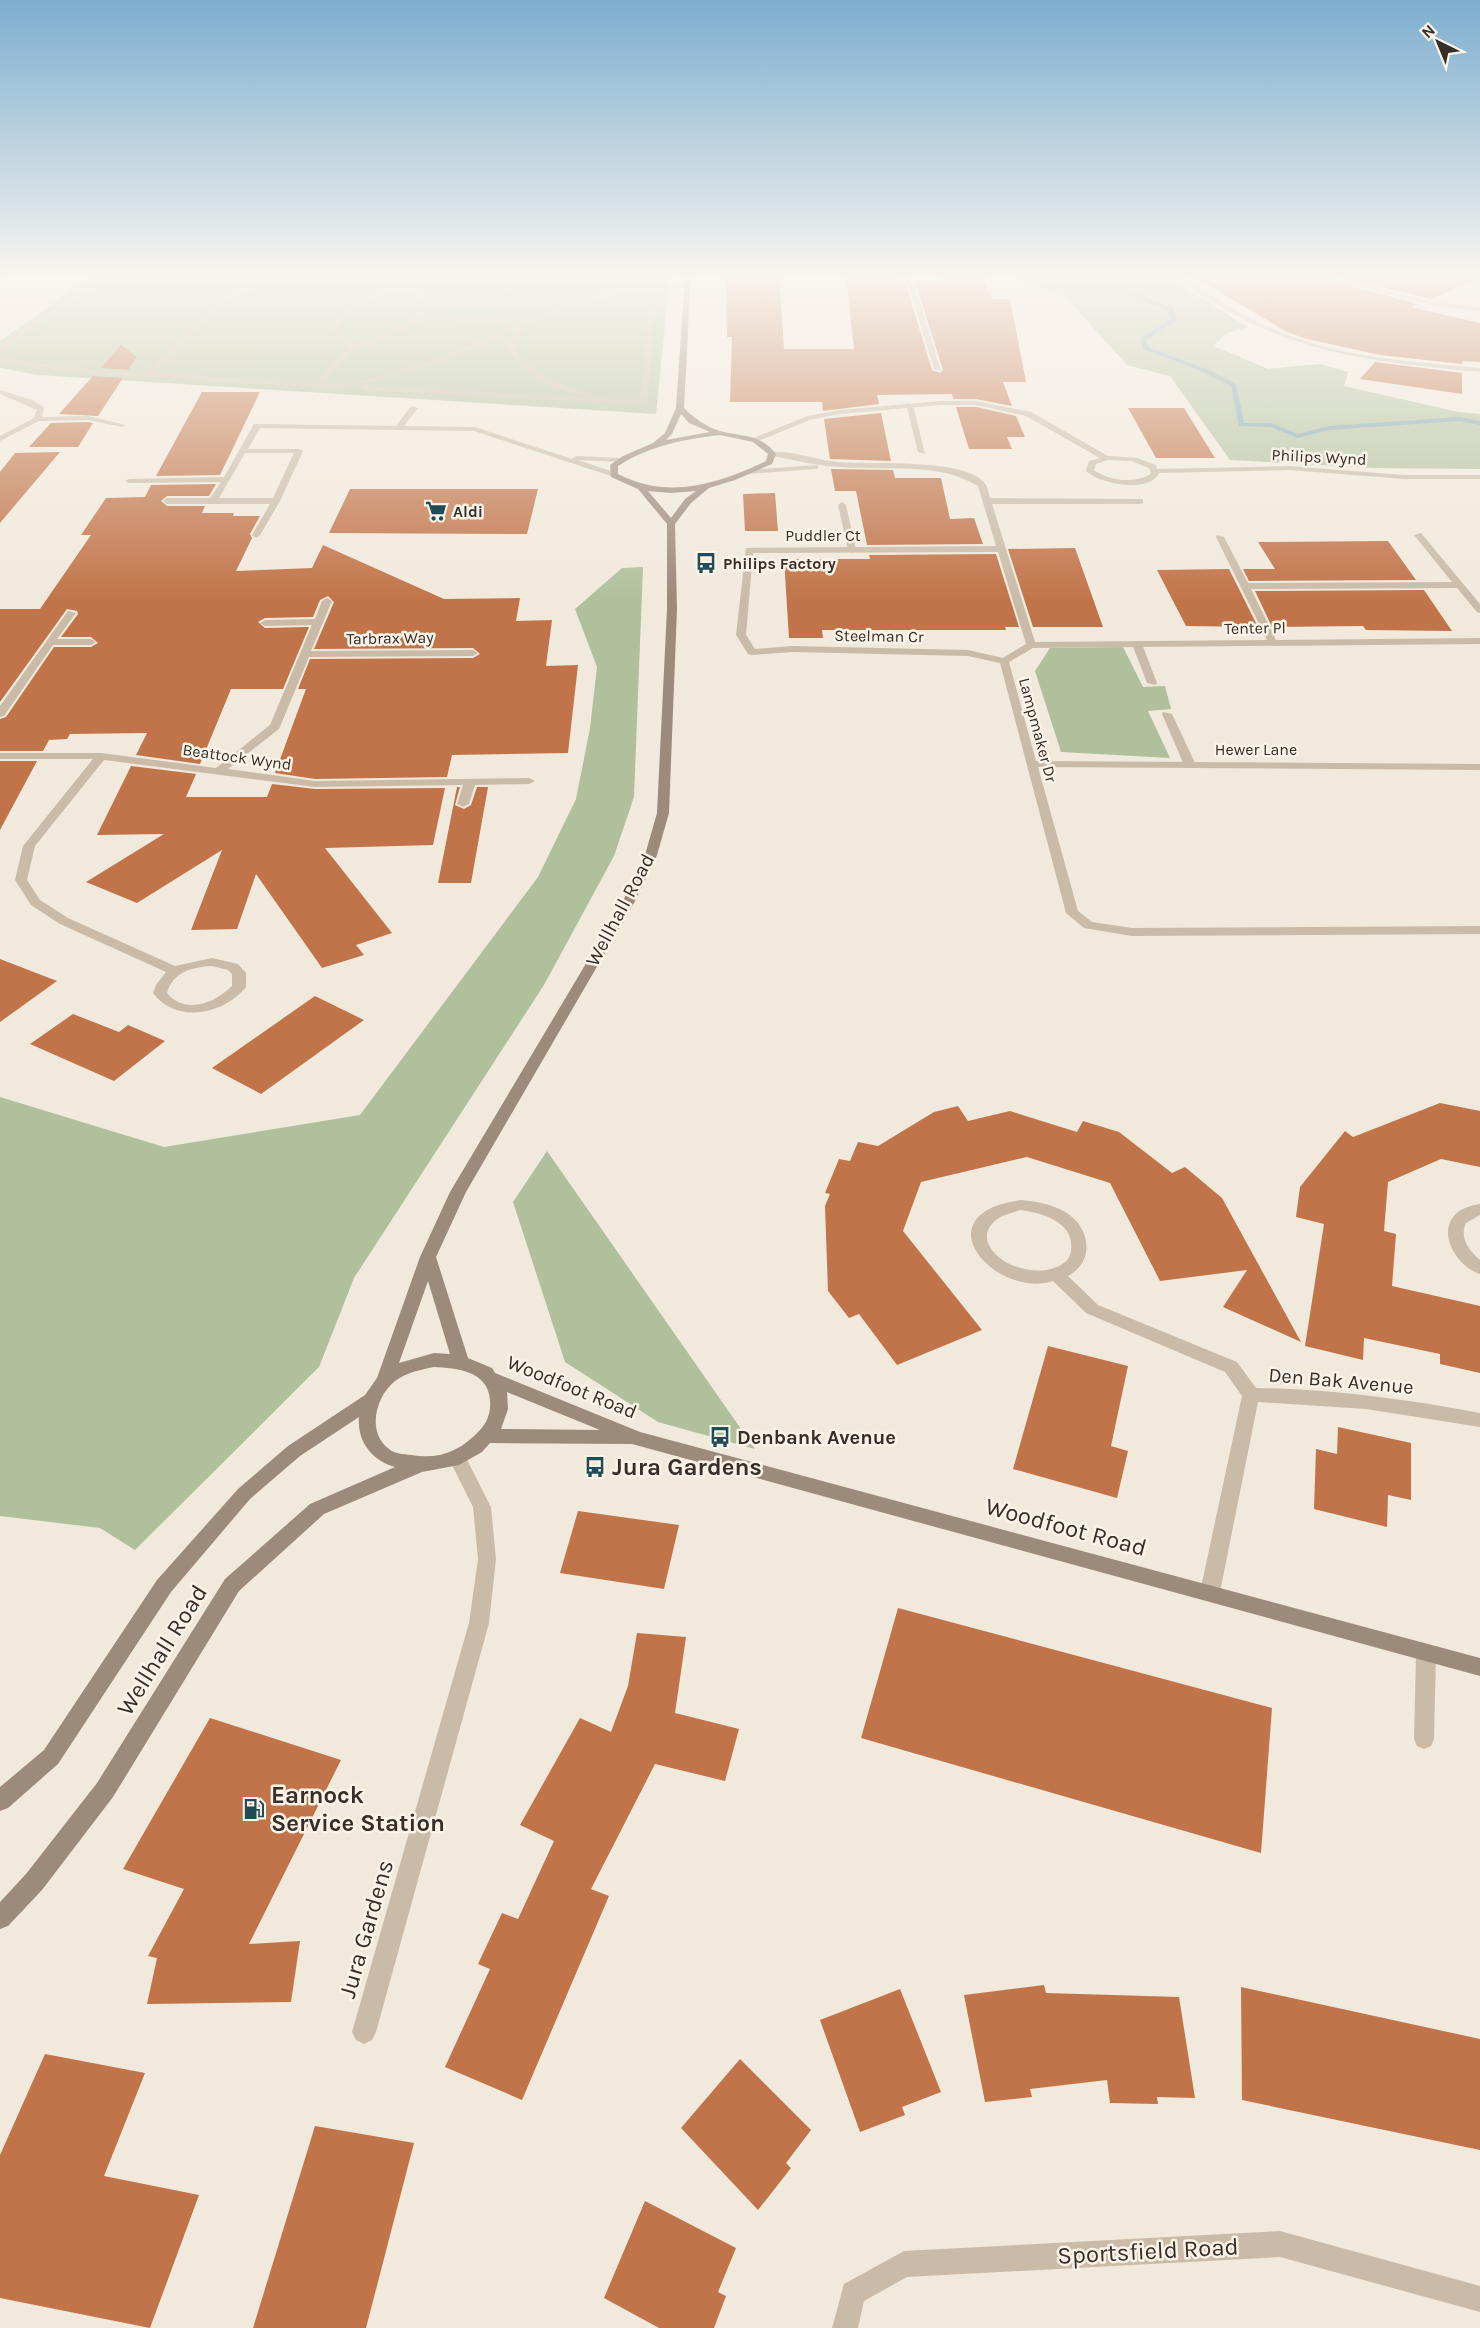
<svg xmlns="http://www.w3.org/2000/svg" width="1480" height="2328" viewBox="0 0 1480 2328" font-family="Karla,sans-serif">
	<rect width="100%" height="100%" fill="#f1e9dc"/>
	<path fill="#b0c09c" d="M 94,275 L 670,275 L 656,414 L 38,375 L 0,368 L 0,341 Z
		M 1007,275 L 1168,277 L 1248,327 L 1226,333 L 1214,346 L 1268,369 L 1320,364 L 1348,372 L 1344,386 L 1458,412 L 1480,414 L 1480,469 L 1374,468 L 1230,460 L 1170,376 L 1127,365 L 1066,297 Z
		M 643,567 L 634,797 L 614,856 L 544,985 L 354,1278 L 319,1367 L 135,1550 L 100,1528 L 0,1516 L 0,1097 L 164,1147 L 360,1115 L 538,877 L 576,799 L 590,728 L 597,667 L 575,609 L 622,568 Z
		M 1123,647 L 1143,687 L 1165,686 L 1171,709 L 1148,711 L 1170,758 L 1061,752 L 1035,671 L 1050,648 Z
		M 547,1151 L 755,1449 L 658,1422 L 565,1362 L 513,1202 Z"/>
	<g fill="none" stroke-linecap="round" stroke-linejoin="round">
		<path fill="#7ca5ad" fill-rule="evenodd" d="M 1079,275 L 1086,275 L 1174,309 L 1177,320 L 1146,340 L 1149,348 L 1206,369 L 1236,384 L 1244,423 L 1272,423 L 1298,434 L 1329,426 L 1460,417 L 1480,421 L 1480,425 L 1460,421 L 1329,430 L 1297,438 L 1271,427 L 1239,426 L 1231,386 L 1202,371 L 1143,349 L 1141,338 L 1171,319 L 1169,311 Z"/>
	</g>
	<path fill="#c17449" d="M 726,275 L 779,275 L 784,349 L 854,349 L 846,276 L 898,280 L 906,285 L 932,370 L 940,373 L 943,370 L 915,281 L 945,283 L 943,278 L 984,278 L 992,299 L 1010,299 L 1026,382 L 1003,382 L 1012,406 L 976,399 L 953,399 L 952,394 L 877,395 L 879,404 L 823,411 L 822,402 L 730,402 L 732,337 L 727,337 Z
		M 1191,275 L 1309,275 L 1418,304 L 1411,307 L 1480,323 L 1480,362 L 1462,361 L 1462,364 L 1380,355 L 1307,339 L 1287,332 Z
		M 1329,275 L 1480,275 L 1480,279 L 1431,299 Z
		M 121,345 L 137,357 L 128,370 L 101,368 Z
		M 1375,362 L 1462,373 L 1462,394 L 1360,379 Z
		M 93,376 L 123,378 L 98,416 L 59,414 Z
		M 202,392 L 260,392 L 220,475 L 156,476 Z
		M 956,407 L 976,407 L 1016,416 L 1025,437 L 1007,437 L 1012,449 L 969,449 Z
		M 1128,408 L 1184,408 L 1215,458 L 1156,458 Z
		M 881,413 L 891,461 L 830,459 L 824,419 Z
		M 88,422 L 93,423 L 78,447 L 29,447 L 51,423 Z
		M 60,452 L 0,523 L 0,472 L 15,453 Z
		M 831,469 L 893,470 L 895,478 L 941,478 L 950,519 L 974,518 L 983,544 L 867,545 L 856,491 L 835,491 Z
		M 216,484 L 209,496 L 167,496 L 161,501 L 167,506 L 205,506 L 202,513 L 234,513 L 233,516 L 260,516 L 250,534 L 252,538 L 236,571 L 312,568 L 323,545 L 444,599 L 520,598 L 516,621 L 552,620 L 546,666 L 578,665 L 568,753 L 452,755 L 447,777 L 315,779 L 275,773 L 306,689 L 298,689 L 310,659 L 473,658 L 480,654 L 473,648 L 314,649 L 334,602 L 328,596 L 320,600 L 313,617 L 265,618 L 258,622 L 265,628 L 309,627 L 283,689 L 231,689 L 200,764 L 136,755 L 147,733 L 70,734 L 67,739 L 49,740 L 43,751 L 0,751 L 0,719 L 6,717 L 54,647 L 91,647 L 98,643 L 91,637 L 61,637 L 78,614 L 77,611 L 67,609 L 0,702 L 0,609 L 40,609 L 91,535 L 81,535 L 106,498 L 145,497 L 151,485 Z
		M 350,489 L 538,489 L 527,534 L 329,533 Z
		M 775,493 L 778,531 L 745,531 L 743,494 Z
		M 1388,541 L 1416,580 L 1249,581 L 1243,569 L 1275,569 L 1258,542 Z
		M 1075,548 L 1103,627 L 1033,627 L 1008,549 Z
		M 996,554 L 1019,627 L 1005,627 L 1006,630 L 822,630 L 823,638 L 789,638 L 784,559 L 870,559 L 869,555 Z
		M 1229,569 L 1258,627 L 1186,626 L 1157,570 Z
		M 1424,590 L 1452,631 L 1366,630 L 1363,626 L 1272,627 L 1255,591 Z
		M 0,761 L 37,761 L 0,830 Z
		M 131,766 L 196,774 L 186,797 L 267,797 L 272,784 L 315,789 L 445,788 L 433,845 L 325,848 L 392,933 L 356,945 L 364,955 L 322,968 L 256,874 L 237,929 L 191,930 L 222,850 L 137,903 L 86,882 L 164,834 L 97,835 Z
		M 457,787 L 460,787 L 455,805 L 464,809 L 471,805 L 477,787 L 488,787 L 471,883 L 438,883 Z
		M 0,959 L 57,981 L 0,1022 Z
		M 315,996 L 364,1020 L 261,1094 L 212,1068 Z
		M 73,1014 L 119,1032 L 128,1025 L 165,1041 L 114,1081 L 30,1044 Z
		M 1440,1103 L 1480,1111 L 1480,1167 L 1441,1159 L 1388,1182 L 1384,1231 L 1396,1234 L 1392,1286 L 1480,1306 L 1480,1373 L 1440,1364 L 1440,1354 L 1364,1338 L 1363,1360 L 1305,1346 L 1324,1224 L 1296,1217 L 1300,1187 L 1345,1131 L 1353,1137 Z
		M 958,1106 L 968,1121 L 1010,1111 L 1077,1132 L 1083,1121 L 1119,1132 L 1172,1173 L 1185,1167 L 1222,1198 L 1301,1342 L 1223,1307 L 1247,1270 L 1160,1281 L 1110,1183 L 1027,1157 L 921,1182 L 903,1231 L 982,1330 L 897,1365 L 859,1314 L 849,1318 L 828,1291 L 825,1206 L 830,1194 L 825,1193 L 839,1159 L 850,1161 L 858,1142 L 878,1146 L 934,1112 Z
		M 1048,1346 L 1128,1366 L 1111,1446 L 1128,1451 L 1117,1498 L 1013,1469 Z
		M 1338,1427 L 1411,1443 L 1411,1500 L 1388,1495 L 1387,1527 L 1314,1509 L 1316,1449 L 1337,1454 Z
		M 578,1511 L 679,1525 L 664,1589 L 560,1573 Z
		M 898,1608 L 1272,1708 L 1261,1853 L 861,1738 Z
		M 637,1633 L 686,1637 L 675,1713 L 739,1729 L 725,1781 L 655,1764 L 591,1889 L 609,1896 L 522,2100 L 445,2067 L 490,1969 L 478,1964 L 502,1913 L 518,1919 L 554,1841 L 520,1825 L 580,1718 L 611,1732 L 628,1686 Z
		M 210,1718 L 341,1760 L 249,1944 L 300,1941 L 291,2002 L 147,2004 L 157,1958 L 148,1956 L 184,1889 L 123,1869 Z
		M 1044,1985 L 1046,1993 L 1179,1997 L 1195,2098 L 1157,2097 L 1158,2104 L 1110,2103 L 1107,2080 L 1030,2089 L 1032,2097 L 985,2102 L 964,1995 Z
		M 1241,1987 L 1480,2039 L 1480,2150 L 1242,2100 Z
		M 900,1989 L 941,2092 L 902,2107 L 905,2115 L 860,2132 L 820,2020 Z
		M 45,2054 L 145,2073 L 104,2176 L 199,2195 L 150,2328 L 0,2298 L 0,2155 Z
		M 740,2059 L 811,2130 L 786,2163 L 791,2168 L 758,2210 L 681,2128 Z
		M 315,2126 L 414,2143 L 366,2328 L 253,2328 Z
		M 645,2201 L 736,2248 L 718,2292 L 726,2296 L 714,2328 L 659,2328 L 604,2298 Z"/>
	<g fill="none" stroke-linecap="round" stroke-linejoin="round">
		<path fill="#c9bba8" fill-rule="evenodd" d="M 103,275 L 110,275 L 0,351 L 0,346 Z
			M 254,275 L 261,275 L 202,323 L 153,373 L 316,383 L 348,348 L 336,339 L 332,327 C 349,294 389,296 415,275 L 421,275 L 410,285 L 423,299 L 421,315 L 530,319 L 573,302 L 632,287 L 575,275 L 642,285 L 690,287 L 647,289 L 655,301 L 648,400 L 638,404 L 365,390 L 361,388 L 365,386 L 586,397 C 554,387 524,379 508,347 L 516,329 C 455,356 397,380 330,388 L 96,374 L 0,362 L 0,358 L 96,370 L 145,373 L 198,321 ZM 405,287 C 447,318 373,338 353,345 L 341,337 L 338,327 C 350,304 381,294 405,287 ZM 640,289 L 649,301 L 640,399 L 593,397 L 593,394 C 562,385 531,377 514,347 L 528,324 L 578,304 ZM 419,319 L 523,322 C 466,346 385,387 323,383 L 354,349 L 404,330 Z
			M 906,403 L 913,405 L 925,454 L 918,452 Z
			M 842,502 L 846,505 L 856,550 L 852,553 L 848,550 L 838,505 Z
			M 1137,641 L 1142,644 L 1157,683 L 1156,685 L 1147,683 L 1132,644 Z
			M 1163,712 L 1172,714 L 1196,765 L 1194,767 L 1186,767 L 1184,765 L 1162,714 Z
			M 1426,1645 L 1433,1648 L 1436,1654 L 1434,1739 L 1431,1746 L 1424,1749 L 1417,1746 L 1414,1739 L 1416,1654 L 1419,1648 Z"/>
		<path fill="#c9bba8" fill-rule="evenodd" d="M 0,275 L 8,275 L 0,280 Z
			M 894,275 L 901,275 L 914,283 L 941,371 L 934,369 L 908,284 Z
			M 1173,275 L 1180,275 C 1213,296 1246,319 1283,333 C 1345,358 1414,362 1480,368 L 1480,372 C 1382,363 1296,355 1211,301 C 1199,293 1184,285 1173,275 Z
			M 1311,275 L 1320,275 L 1439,303 L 1480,307 L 1480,311 L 1439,307 Z
			M 0,390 L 32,400 L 44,407 L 42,417 L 88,416 L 126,425 L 122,427 L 88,420 L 39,421 L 0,441 L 0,436 L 34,418 L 37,410 L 0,394 Z
			M 941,401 L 976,401 L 1031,412 L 1108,456 L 1137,458 L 1156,465 L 1157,469 L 1289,466 L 1404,475 L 1480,475 L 1480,479 L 1404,479 L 1289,470 L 1159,473 C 1149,494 1100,484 1086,471 L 1089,461 L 1100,458 L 1026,416 L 976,405 L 941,405 L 839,414 L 810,420 L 758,441 L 751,439 L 808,416 L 839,410 ZM 1108,460 L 1131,461 L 1149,468 L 1151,474 C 1134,484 1110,481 1094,470 L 1096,464 Z
			M 411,406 L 418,408 L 404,426 L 475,427 L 572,459 L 576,456 L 621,458 L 625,460 L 621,462 L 578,460 L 617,473 L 617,477 L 614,477 L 474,431 L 260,428 L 248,449 L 299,449 L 303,451 L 280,501 L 260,535 L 256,538 L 252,535 L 270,504 L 167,504 L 163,501 L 167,498 L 210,498 L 221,482 L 129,483 L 125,481 L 129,479 L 224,477 L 254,424 L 396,426 ZM 245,453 L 294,453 L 273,498 L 219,498 Z
			M 769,452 C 791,450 816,460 838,462 C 868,465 969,457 986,485 C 988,489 989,495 990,498 L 1143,499 L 1143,503 L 1140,504 L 992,504 L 1035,642 L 1267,640 L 1216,537 L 1217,535 L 1224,537 L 1248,583 L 1452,582 L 1414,535 L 1421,533 L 1480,604 L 1480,613 L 1477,612 L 1457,588 L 1251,589 L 1276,640 L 1480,638 L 1480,644 L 1033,648 L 1009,662 L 1036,761 L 1480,764 L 1480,770 L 1038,767 L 1078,911 L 1092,922 L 1132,928 L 1480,926 L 1480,934 L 1132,936 L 1084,928 L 1066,913 L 1000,663 L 968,656 L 792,652 L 752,655 L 748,654 L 736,635 L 746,548 L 996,546 L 978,486 C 937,461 887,471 841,467 C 818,466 795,460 772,456 L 768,454 ZM 998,552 L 1026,644 L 1003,658 L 968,650 L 792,646 L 755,649 L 746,635 L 753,553 Z
			M 818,465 L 818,469 L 815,469 L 747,474 L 743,472 L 747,470 Z
			M 327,598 L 332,601 L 311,651 L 473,650 L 478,653 L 473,656 L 309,657 L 279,729 L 228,769 L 315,781 L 529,778 L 535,781 L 529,784 L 475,785 L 469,804 L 463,807 L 457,804 L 463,785 L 315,787 L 104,760 L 35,846 L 27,880 L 40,900 L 68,918 L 175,966 L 212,958 L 238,964 L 246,973 L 246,987 C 223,1015 176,1024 153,993 L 156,985 L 166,972 L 60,924 L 31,905 L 15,880 L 23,846 L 93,759 L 0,759 L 0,753 L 101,753 L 216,768 L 270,725 L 312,625 L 265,626 L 260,623 L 265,620 L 315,619 L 322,601 ZM 212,966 L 228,970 L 232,974 L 232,986 C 215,1003 185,1015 167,993 C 173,972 192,967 212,966 Z
			M 68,611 L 76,613 L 57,639 L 91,639 L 96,642 L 91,645 L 53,645 L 4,716 L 0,717 L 0,706 Z
			M 1020,1200 C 1035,1201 1052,1204 1065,1212 C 1090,1226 1096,1261 1068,1276 L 1098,1305 L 1237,1362 L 1256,1388 C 1331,1389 1406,1399 1480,1413 L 1480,1427 L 1366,1409 L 1258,1402 L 1220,1592 L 1217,1598 L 1210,1600 L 1203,1598 L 1200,1592 L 1242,1396 L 1225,1372 L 1086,1313 L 1053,1281 C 1004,1297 939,1236 989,1209 C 998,1204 1010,1202 1020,1200 ZM 1020,1210 C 1043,1213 1075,1222 1071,1251 C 1070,1259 1064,1264 1057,1267 C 1018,1283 962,1242 999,1218 C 1004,1214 1014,1213 1020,1210 Z
			M 1480,1204 L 1480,1215 L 1466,1223 C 1459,1238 1469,1250 1480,1260 L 1480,1274 C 1459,1268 1437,1235 1454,1216 C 1460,1208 1471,1206 1480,1204 Z
			M 458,1452 L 464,1454 L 491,1507 L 496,1559 L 489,1623 L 376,2032 L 372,2040 L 364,2044 L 356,2040 L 352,2032 L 469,1623 L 478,1559 L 473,1507 L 449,1459 L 452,1454 Z
			M 1280,2231 L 1480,2286 L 1480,2312 L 1280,2257 L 907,2277 L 864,2301 L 858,2328 L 832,2328 L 844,2284 L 904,2251 Z"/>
		<path fill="#9c8a7a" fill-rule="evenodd" d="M 685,275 L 691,275 L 684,408 C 694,418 706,427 720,431 C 742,437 760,433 776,454 L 772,464 L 735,480 L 709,488 L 691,503 L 675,524 L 677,609 L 669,813 L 657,855 L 634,903 L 466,1192 L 436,1257 L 468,1358 L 492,1368 L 495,1373 L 640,1432 L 1480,1658 L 1480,1676 L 632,1444 L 490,1443 L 482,1452 L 459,1465 L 422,1472 L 324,1514 L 239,1591 L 113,1797 L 42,1890 L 8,1926 L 0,1929 L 0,1902 L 26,1874 L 97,1783 L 225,1579 L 310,1504 L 395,1467 C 372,1460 357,1442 359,1417 L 300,1456 L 250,1499 L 171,1592 L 58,1764 L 8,1808 L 0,1811 L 0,1787 L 44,1750 L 157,1580 L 238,1489 L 288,1446 L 365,1395 L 377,1378 L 420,1257 L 450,1192 L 622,903 L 645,855 L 657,813 L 667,609 L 667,524 L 638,489 L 611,477 L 610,465 L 623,456 L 653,443 L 665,433 L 676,408 ZM 681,414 L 689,423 L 710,432 L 666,440 L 672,434 ZM 720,435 L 753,442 L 768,454 L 766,461 C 718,484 668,500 618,474 L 618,466 C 649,446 684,439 720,435 ZM 648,491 L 671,493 L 696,491 L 685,499 L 671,518 ZM 428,1281 L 450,1354 L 434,1353 L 399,1363 ZM 434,1367 C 457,1368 488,1371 490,1400 C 491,1411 488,1422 480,1430 C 461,1451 439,1460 411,1455 C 403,1454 395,1454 389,1449 C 366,1432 376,1396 395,1381 C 407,1372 420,1370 434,1367 ZM 507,1392 L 600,1430 L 501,1429 L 508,1409 Z"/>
	</g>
	<linearGradient id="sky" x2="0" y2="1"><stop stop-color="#7daed0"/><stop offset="0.46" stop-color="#f9f5ef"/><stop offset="1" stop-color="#f9f5ef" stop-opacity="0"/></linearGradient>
	<rect width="1480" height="601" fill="url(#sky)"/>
	<defs>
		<symbol id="supermarket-bare" viewBox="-9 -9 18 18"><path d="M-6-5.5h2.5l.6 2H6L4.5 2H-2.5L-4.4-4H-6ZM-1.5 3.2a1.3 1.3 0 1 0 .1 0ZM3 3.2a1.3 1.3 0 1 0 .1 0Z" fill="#1f4c56" stroke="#f9f3e8" stroke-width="2.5" paint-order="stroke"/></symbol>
		<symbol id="bus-bare" viewBox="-9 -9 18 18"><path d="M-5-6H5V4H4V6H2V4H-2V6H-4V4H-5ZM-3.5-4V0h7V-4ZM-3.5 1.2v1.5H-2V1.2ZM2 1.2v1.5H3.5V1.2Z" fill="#1f4c56" stroke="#f9f3e8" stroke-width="2.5" paint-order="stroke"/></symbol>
		<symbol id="fuel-bare" viewBox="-9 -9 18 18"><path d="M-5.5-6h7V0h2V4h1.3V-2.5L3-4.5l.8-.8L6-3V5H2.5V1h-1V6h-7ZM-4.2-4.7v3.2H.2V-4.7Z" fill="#1f4c56" stroke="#f9f3e8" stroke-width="2.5" paint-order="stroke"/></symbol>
	</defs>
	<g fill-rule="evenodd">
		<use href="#supermarket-bare" x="421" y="496" width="30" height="30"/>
		<use href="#bus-bare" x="691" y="548" width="30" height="30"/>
		<use href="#bus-bare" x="705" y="1422" width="30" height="30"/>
		<use href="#bus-bare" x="580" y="1452" width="30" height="30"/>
		<use href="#fuel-bare" x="239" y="1794" width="30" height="30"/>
	</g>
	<g text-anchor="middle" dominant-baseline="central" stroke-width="5" stroke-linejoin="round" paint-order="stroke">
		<g font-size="16" fill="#362e28" stroke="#f9f3e8">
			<text transform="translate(1319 457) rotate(3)">Philips Wynd</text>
			<text x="823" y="535">Puddler Ct</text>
			<text transform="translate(1255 628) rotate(-1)">Tenter Pl</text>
			<text transform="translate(879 636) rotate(1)">Steelman Cr</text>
			<text transform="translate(390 638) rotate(-1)">Tarbrax Way</text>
			<text transform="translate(1038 730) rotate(75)">Lampmaker Dr</text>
			<text x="1256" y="749">Hewer Lane</text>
			<text transform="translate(237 757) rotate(8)">Beattock Wynd</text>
		</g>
		<g font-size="16" font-weight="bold" fill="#362e28" stroke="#f9f3e8" text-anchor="start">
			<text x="453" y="511">Aldi</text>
			<text x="723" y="563">Philips Factory</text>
		</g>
		<g font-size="20" fill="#362e28" stroke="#f9f3e8">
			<text transform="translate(620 910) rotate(-62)">Wellhall Road</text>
			<text transform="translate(1341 1381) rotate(5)">Den Bak Avenue</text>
			<text transform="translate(572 1387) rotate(22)">Woodfoot Road</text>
		</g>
		<g font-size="20" font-weight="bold" fill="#362e28" stroke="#f9f3e8" text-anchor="start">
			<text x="737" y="1437">Denbank Avenue</text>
		</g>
		<g font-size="24" font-weight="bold" fill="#362e28" stroke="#f9f3e8" text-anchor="start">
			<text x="612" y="1467">Jura Gardens</text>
			<text x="271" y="1795">Earnock<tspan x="271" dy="28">Service Station</tspan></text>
		</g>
		<g font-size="24" fill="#362e28" stroke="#f9f3e8">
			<text transform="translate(1066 1527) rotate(15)">Woodfoot Road</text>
			<text transform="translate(162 1650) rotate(-58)">Wellhall Road</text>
			<text transform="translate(366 1929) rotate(-74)">Jura Gardens</text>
			<text transform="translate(1148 2251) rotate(-3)">Sportsfield Road</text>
		</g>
	</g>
	<g transform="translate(1438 42) rotate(317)" stroke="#f9f3e8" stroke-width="4.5" paint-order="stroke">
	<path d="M0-4.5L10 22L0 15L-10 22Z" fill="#362e28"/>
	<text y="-9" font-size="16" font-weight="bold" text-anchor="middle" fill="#362e28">N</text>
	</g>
</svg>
